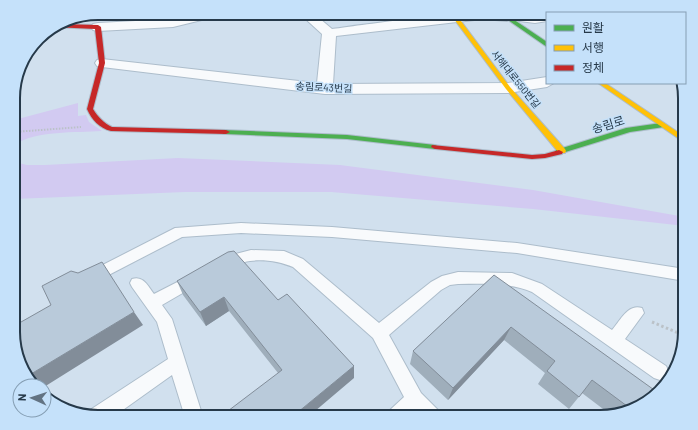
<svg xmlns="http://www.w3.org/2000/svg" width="698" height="430" viewBox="0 0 698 430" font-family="Barlow,'Noto Sans KR',sans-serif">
	<rect width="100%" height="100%" fill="#d1e0ee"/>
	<path fill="#d2caf1" d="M 78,103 L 78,116 L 86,115 L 89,122 L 102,131 C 76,133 36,130 14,145 L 14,120 Z
		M 178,158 L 340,165 L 533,190 L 685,217 L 685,226 L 533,209 L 331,192 L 185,192 L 14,199 L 14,162 L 27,165 L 45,165 Z"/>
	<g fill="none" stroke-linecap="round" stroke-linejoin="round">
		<defs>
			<path id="lane" d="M 504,15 L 535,19 L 547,17 L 547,21 L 535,23 L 504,19 Z
				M 241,223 L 332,227 L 517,243 L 685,269 L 685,281 L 517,253 L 332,237 L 241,233 L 182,237 L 97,281 L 92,283 L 87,281 L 85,277 L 87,273 L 175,228 Z
				M 251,250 L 284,251 L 303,259 L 379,323 L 431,282 L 442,276 L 458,272 L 512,273 L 542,284 L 612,330 C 620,321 628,303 642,308 L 644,313 L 625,339 L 666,366 L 669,372 L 666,378 L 660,380 L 654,378 L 532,292 C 509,282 483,284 458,284 L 450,285 L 441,290 L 389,335 L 421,393 L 438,410 L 440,417 L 419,417 L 415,412 L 410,417 L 388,417 L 390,410 L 404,397 L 373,338 L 293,267 C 281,262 264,259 250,261 C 240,262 230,269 220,266 L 218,262 L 220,258 Z
				M 195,273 L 200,275 L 202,279 L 200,283 L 162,305 L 172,319 L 203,417 L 185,417 L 172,375 L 113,417 L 98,417 L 89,414 L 90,410 L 168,359 L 157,322 L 132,287 L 130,283 L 132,279 C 143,275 148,286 154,294 Z"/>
			<path id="street" d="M 198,13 L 220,13 L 218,16 L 173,27 L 98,31 L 93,30 L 91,27 L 93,24 L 98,23 L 173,19 Z
				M 299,13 L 313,13 L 332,29 C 355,26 505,4 513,17 L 507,21 L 483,19 L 336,36 L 333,84 L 508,83 L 547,77 L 547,83 L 554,83 L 547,87 L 508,93 L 325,94 L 102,67 L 97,66 L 95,63 L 97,60 L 102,59 L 317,83 L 322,34 Z"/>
			<path id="fast" d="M 498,13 L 504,13 L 547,42 L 547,47 Z
				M 661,123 L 664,123 L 664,127 L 630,132 L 559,154 L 555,152 L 556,150 L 626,128 Z
				M 223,130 L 347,135 L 435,145 L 439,147 L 435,149 L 347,139 L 226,134 L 223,134 Z"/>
			<path id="slow" d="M 436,13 L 445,13 L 458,17 L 510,87 L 565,149 L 566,151 L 565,153 L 559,153 L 506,89 L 454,19 Z
				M 598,83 L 605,83 L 685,137 L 685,143 Z"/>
			<path id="jam" d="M 58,24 L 98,25 L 101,27 L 105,63 L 93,109 C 98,117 104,123 112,127 L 226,130 L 230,132 L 226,134 L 111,131 C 99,128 92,120 87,109 L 99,63 L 95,29 L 53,27 Z
				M 432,145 L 532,155 L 545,154 L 559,150 L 563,152 L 562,154 L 545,158 L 532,159 L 435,149 L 431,147 Z"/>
		</defs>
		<use href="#lane" stroke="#adbdcb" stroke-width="2"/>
		<use href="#street" stroke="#adbdcb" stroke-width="2"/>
		<use href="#fast" stroke="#adbdcb" stroke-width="2"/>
		<use href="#slow" stroke="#adbdcb" stroke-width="2"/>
		<use href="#jam" stroke="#adbdcb" stroke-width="2"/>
		<path stroke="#bbc2c8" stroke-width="2" stroke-dasharray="1.5 1.5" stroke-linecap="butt" d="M 14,132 L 81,127"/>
		<path stroke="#bbc2c8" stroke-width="3" stroke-dasharray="2.5 2.5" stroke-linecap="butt" d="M 652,322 L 676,332 L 685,333"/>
		<use href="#lane" fill="#f8fafc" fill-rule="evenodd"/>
		<use href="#street" fill="#f8fafc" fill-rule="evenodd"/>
		<use href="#fast" fill="#4caf50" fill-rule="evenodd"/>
		<use href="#slow" fill="#ffc107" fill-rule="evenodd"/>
		<use href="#jam" fill="#c62828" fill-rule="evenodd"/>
	</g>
	<path fill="#9faebb" d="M 494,275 L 643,405 L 611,415 L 582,393 L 569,409 L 538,384 L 545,373 L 504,340 L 448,400 L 410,364 L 413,351 Z
		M 177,281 L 278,300 L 354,366 L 354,378 L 278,373 L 229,311 L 206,326 L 183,295 Z"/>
	<path fill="#828d99" d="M 224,297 L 229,311 L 206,326 L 200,312 Z
		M 134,312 L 143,325 L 44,387 L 44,386 L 35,386 L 26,377 Z
		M 511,327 L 504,340 L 448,400 L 453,388 Z
		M 354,366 L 354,378 L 308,417 L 292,417 Z"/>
	<path fill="#b9cada" stroke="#828d99" d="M 234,251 L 278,300 L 287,294 L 354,366 L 292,417 L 220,417 L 282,370 L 224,297 L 200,312 L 177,281 L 228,252 Z
		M 102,262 L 134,312 L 26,377 L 25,375 L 14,343 L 14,326 L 51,305 L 42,286 L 71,271 L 78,273 Z
		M 494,275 L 657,392 L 643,405 L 631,409 L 592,380 L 579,397 L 547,371 L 555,361 L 511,327 L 453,388 L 413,351 Z"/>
	<g text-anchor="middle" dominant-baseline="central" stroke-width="3" stroke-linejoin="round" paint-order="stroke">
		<g font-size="10" fill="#263949" stroke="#c5e1fa">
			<text transform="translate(516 79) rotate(51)">서해대로550번길</text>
			<text transform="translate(324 87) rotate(3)">송림로43번길</text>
		</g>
		<g font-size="12" fill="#263949" stroke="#c5e1fa">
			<text transform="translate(608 124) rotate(-17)">송림로</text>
		</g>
	</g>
	<path d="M0 0H698V430H0ZM98 20H600A78 78 0 0 1 678 98V332A78 78 0 0 1 600 410H98A78 78 0 0 1 20 332V98A78 78 0 0 1 98 20Z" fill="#c5e1fa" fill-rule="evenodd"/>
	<path fill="none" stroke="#263949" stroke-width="2" d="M98 20H600A78 78 0 0 1 678 98V332A78 78 0 0 1 600 410H98A78 78 0 0 1 20 332V98A78 78 0 0 1 98 20Z"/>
	<rect x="546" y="12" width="140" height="72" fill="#c5e1fa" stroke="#859eb3"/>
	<rect x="554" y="25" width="20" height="6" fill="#4caf50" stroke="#859eb3"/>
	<text x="582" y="32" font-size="12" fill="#263949">원활</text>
	<rect x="554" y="45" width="20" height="6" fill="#ffc107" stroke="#859eb3"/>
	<text x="582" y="52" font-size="12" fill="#263949">서행</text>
	<rect x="554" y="65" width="20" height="6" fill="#c62828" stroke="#859eb3"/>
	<text x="582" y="72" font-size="12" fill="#263949">정체</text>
	<g transform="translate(32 398) rotate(273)"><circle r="19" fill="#c5e1fa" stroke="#859eb3"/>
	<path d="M0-3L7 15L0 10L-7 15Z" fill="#627383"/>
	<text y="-6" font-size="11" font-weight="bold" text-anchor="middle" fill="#263949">N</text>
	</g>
</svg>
